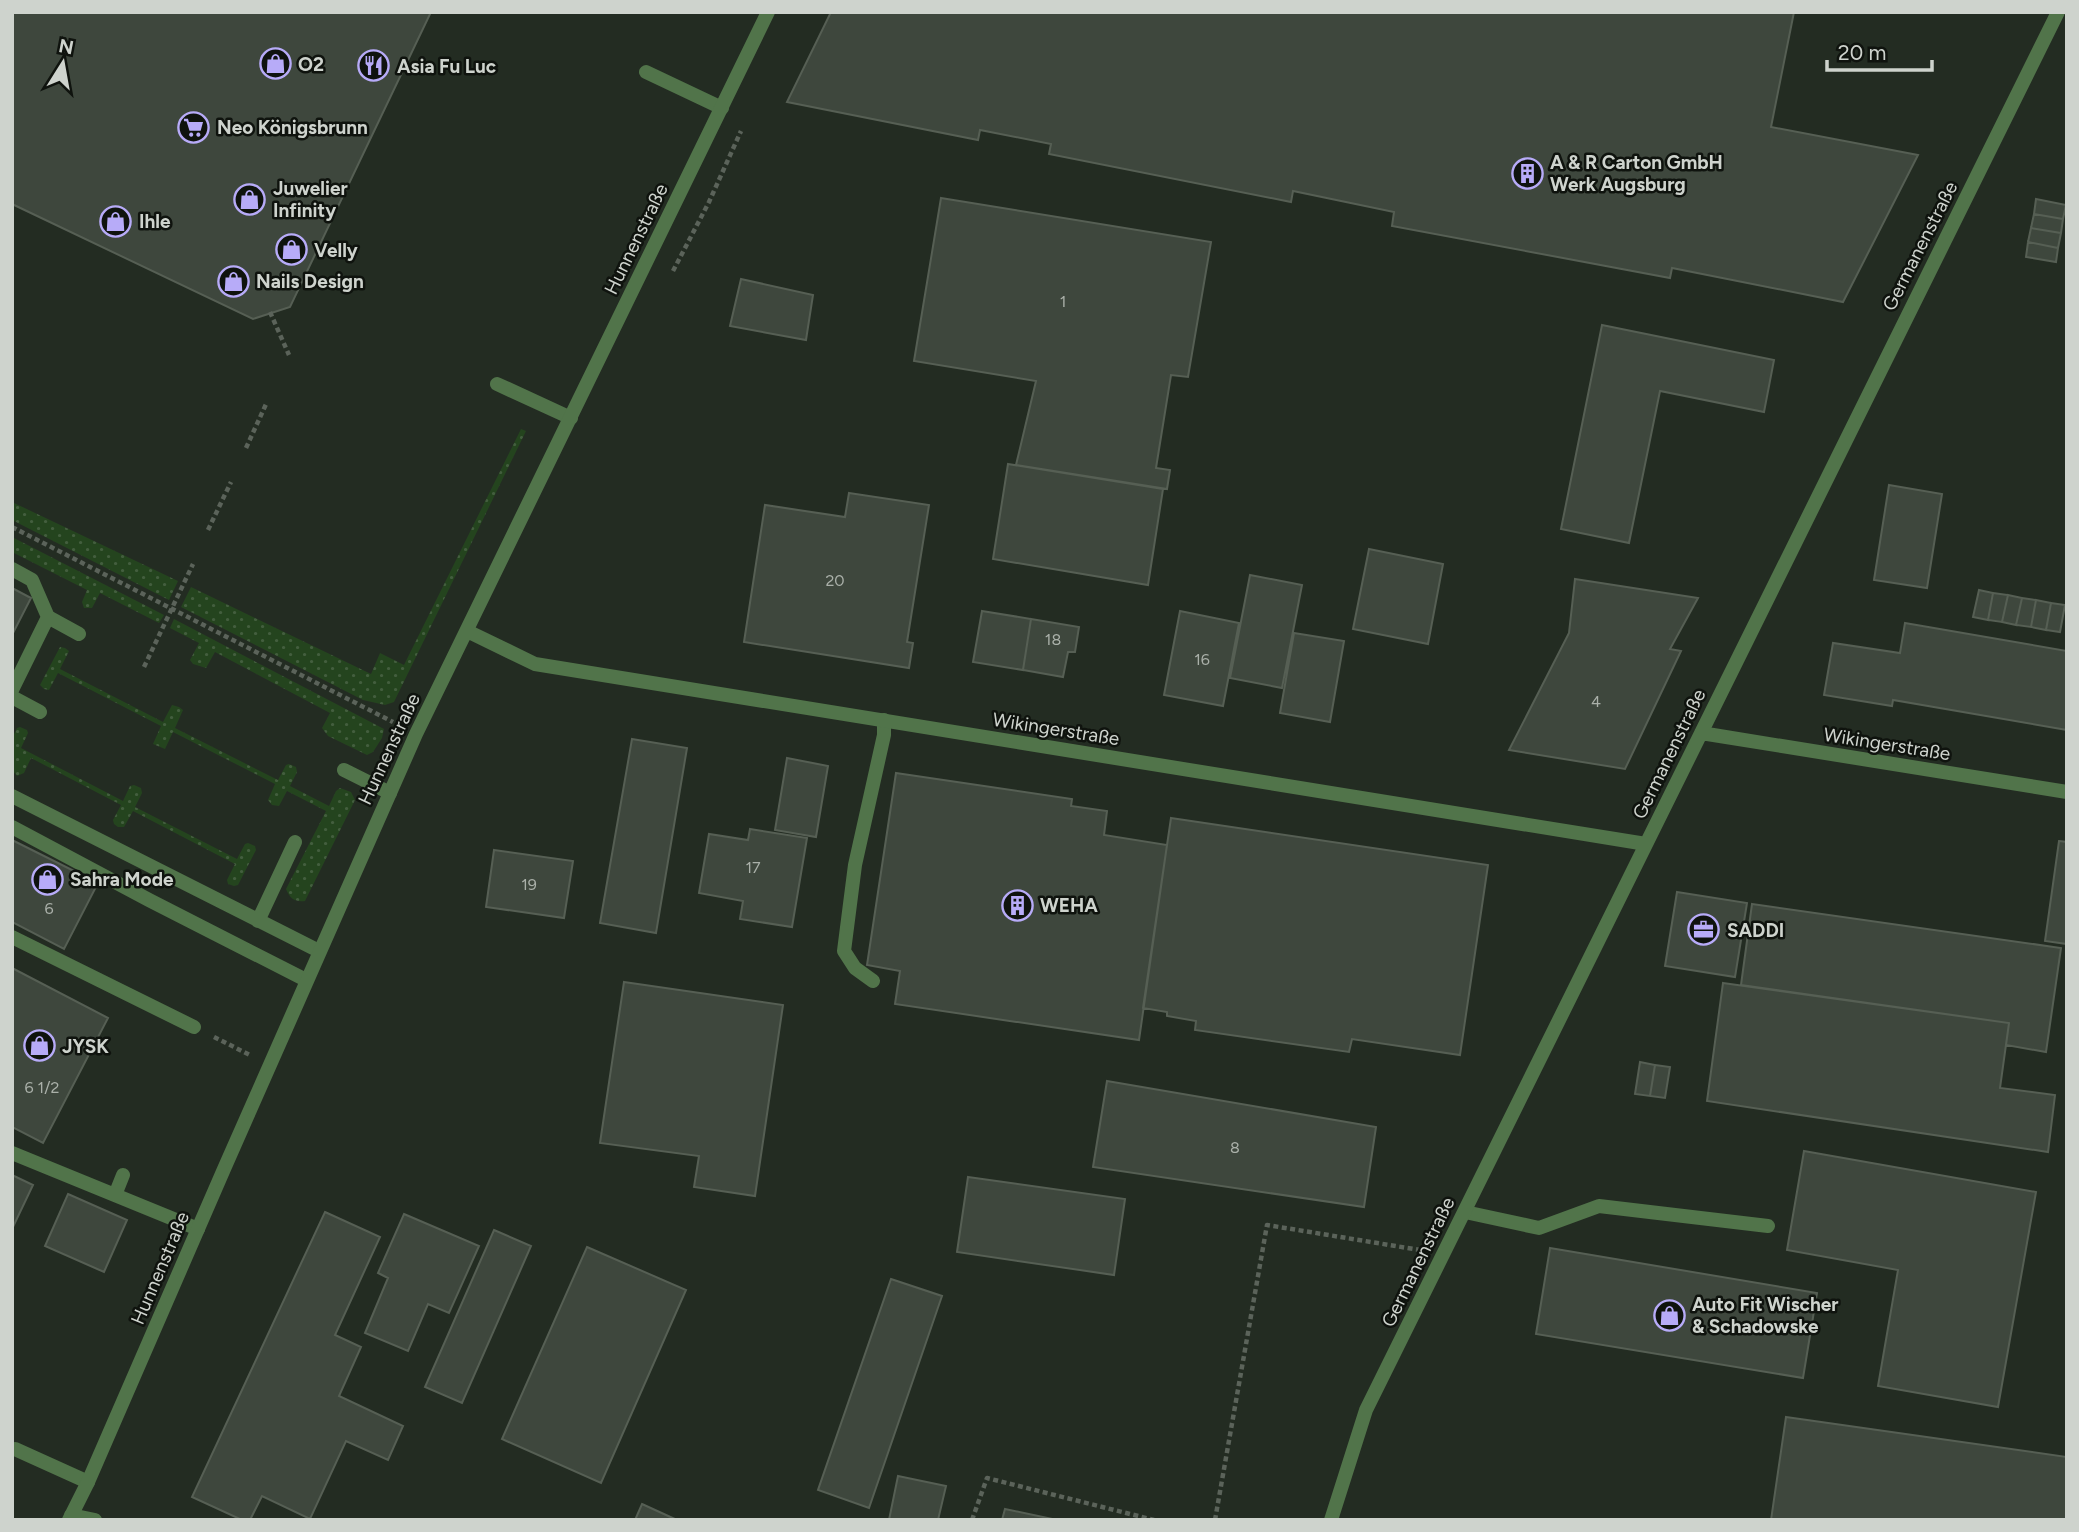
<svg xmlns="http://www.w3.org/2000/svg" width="2079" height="1532" viewBox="0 0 2079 1532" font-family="Figtree,sans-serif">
	<defs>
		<pattern id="grass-dots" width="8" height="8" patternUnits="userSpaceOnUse" patternTransform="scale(1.75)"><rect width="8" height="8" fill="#24441e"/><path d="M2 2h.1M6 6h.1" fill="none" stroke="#435e3e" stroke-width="1.8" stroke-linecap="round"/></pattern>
	</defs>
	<rect width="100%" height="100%" fill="#232c22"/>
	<path fill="url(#grass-dots)" d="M 521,429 L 526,431 L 394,702 L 385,705 L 363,700 L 181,607 L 191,587 L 371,674 L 380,653 L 404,665 Z
		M 12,502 L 178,581 L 169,600 L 12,520 Z
		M 12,537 L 164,615 L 159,623 L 100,593 L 92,608 L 84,608 L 82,602 L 87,590 L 12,552 Z
		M 174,619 L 384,729 L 382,738 L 373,752 L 367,755 L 328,736 L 322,728 L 330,713 L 215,652 L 206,668 L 193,664 L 190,660 L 199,643 L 170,628 Z
		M 60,647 L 65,648 L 69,651 L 60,669 L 163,722 L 172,705 L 179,707 L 183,710 L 175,728 L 278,780 L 286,765 L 289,764 L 296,767 L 297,772 L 290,786 L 329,806 L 336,791 L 340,788 L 351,792 L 355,800 L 305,901 C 295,902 290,899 286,889 L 326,811 L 287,791 L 279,806 L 272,805 L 268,800 L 275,784 L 173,732 L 165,749 L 153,744 L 161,726 L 58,673 L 49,690 L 44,689 L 40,685 Z
		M 20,727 L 27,730 L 28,733 L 21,748 L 123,801 L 130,786 L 134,785 L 141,788 L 142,793 L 135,807 L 237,859 L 245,844 L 248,843 L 255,846 L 256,850 L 238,885 L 234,886 L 228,884 L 227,880 L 235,864 L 133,811 L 124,827 L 118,827 L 114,824 L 113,820 L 121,805 L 31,758 L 24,773 L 17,776 L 12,770 L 12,738 L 17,728 Z"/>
	<path fill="#3e473d" stroke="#565f54" stroke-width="2" d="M 12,12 L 431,12 L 290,307 L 253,319 L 12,204 Z
		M 831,12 L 1794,12 L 1771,127 L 1918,155 L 1843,302 L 1672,268 L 1670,278 L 1392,226 L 1394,212 L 1293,191 L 1291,202 L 1049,154 L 1051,144 L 980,130 L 978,140 L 787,102 Z
		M 941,198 L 1211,242 L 1188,377 L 1171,375 L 1156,468 L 1170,470 L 1167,489 L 1016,465 L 1036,381 L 914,361 Z
		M 2036,199 L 2066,205 L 2063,219 L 2034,214 Z
		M 2034,214 L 2063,219 L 2061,233 L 2031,228 Z
		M 2031,228 L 2061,233 L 2058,248 L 2028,242 Z
		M 2028,242 L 2058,248 L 2056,262 L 2026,257 Z
		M 741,279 L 813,295 L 806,340 L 730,326 Z
		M 1602,325 L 1774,360 L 1764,412 L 1660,391 L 1629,543 L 1561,529 Z
		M 1008,464 L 1163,489 L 1148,585 L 993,559 Z
		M 1889,485 L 1942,494 L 1927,588 L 1874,580 Z
		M 849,493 L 929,505 L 907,642 L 913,643 L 909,668 L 744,642 L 765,505 L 845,517 Z
		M 1369,549 L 1443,564 L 1428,644 L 1353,629 Z
		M 1250,575 L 1302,585 L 1282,688 L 1230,678 Z
		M 1575,579 L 1698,598 L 1670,649 L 1681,651 L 1625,769 L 1509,750 L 1569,633 Z
		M 12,588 L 31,598 L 12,635 Z
		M 1979,590 L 1993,593 L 1988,620 L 1973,617 Z
		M 1993,593 L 2008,595 L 2002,622 L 1988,620 Z
		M 2008,595 L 2022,598 L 2016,625 L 2002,622 Z
		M 2022,598 L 2036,600 L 2031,627 L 2016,625 Z
		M 2036,600 L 2051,603 L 2046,630 L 2031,627 Z
		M 2051,603 L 2065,605 L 2060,632 L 2046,630 Z
		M 982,611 L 1031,619 L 1023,670 L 973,662 Z
		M 1180,611 L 1239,623 L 1223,706 L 1164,695 Z
		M 1031,619 L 1079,627 L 1075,652 L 1068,652 L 1063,677 L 1023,670 Z
		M 1905,623 L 2067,651 L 2067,730 L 1893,700 L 1892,706 L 1824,695 L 1833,643 L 1900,653 Z
		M 1294,633 L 1344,641 L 1330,722 L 1280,713 Z
		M 632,739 L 687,748 L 656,933 L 600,923 Z
		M 787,758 L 828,766 L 816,837 L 775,830 Z
		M 896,773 L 1072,799 L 1071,806 L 1107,811 L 1104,835 L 1167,845 L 1139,1040 L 895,1004 L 900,971 L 867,965 Z
		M 1171,818 L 1488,865 L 1460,1055 L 1352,1039 L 1349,1052 L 1195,1030 L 1196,1021 L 1167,1016 L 1167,1012 L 1143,1008 Z
		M 750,829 L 807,838 L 792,927 L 740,919 L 743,901 L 699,893 L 709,834 L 748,840 Z
		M 12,840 L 98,883 L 64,949 L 12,922 Z
		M 2059,841 L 2067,842 L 2067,944 L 2045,941 Z
		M 494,850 L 573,861 L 564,918 L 486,907 Z
		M 1677,892 L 1747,903 L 1735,977 L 1665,966 Z
		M 1752,904 L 2061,948 L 2046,1052 L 2006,1045 L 2009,1023 L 1741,985 Z
		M 12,968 L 108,1018 L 43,1143 L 12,1127 Z
		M 624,982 L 783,1005 L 755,1196 L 694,1187 L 699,1156 L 600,1143 Z
		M 1723,983 L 2009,1023 L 2000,1088 L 2055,1095 L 2048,1152 L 1707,1101 Z
		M 1640,1062 L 1655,1065 L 1650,1096 L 1635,1094 Z
		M 1655,1065 L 1670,1067 L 1665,1098 L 1650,1096 Z
		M 1107,1081 L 1376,1127 L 1364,1207 L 1093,1167 Z
		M 1804,1151 L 2036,1192 L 1998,1407 L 1878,1386 L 1898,1270 L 1787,1250 Z
		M 12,1175 L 33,1185 L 12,1229 Z
		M 968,1177 L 1125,1199 L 1114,1275 L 957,1252 Z
		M 68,1194 L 127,1220 L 104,1272 L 45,1246 Z
		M 325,1212 L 380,1237 L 335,1335 L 361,1347 L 339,1396 L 403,1426 L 388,1460 L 346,1441 L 310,1519 L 262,1496 L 250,1520 L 242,1520 L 192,1497 Z
		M 404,1214 L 479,1246 L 449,1313 L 428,1304 L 408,1351 L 365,1333 L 388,1278 L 378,1273 Z
		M 494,1230 L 531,1246 L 462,1403 L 425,1387 Z
		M 587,1247 L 686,1290 L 601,1483 L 502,1439 Z
		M 1550,1248 L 1817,1293 L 1803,1378 L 1536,1334 Z
		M 891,1279 L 942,1296 L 869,1508 L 818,1490 Z
		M 1786,1417 L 2067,1457 L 2067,1520 L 1771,1520 Z
		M 898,1476 L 946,1486 L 938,1520 L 889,1520 Z
		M 642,1504 L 677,1520 L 635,1520 Z
		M 1005,1509 L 1057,1520 L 1002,1520 Z"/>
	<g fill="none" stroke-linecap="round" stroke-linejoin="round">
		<path stroke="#5b635a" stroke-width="4.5" stroke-dasharray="5 3.5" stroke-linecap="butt" d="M 673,271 L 709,202 L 741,131
			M 270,312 L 289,355
			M 246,448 L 267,402
			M 12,527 L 393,722
			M 208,530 L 231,482
			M 144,667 L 193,564
			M 214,1037 L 250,1055
			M 972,1520 L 987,1478 L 1154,1520
			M 1215,1520 L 1267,1225 L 1420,1250"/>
		<path stroke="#51744a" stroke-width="14" d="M 646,72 L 722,108
			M 497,384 L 571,418
			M 12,569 L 32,580 L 48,617 L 79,634
			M 12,690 L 48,617
			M 12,697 L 40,712
			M 344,770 L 390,793
			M 12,796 L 319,951
			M 12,827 L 149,900 L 306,980
			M 258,921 L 295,842
			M 12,937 L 194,1027
			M 873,981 L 855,968 L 844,951 L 855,865 L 884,735 L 884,720
			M 12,1153 L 198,1229
			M 115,1195 L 123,1175
			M 1465,1212 L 1539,1228 L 1599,1206 L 1768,1226
			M 15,1449 L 88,1482"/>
		<path stroke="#51744a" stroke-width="14" d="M 467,631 L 535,664 L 1646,844
			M 1701,733 L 2067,792
			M 71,1515 L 95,1520
			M 69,1520 L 88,1482 L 224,1169 L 416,734 L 768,12
			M 1331,1520 L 1366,1410 L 2058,12"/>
	</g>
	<defs>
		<symbol id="shop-ring" viewBox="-11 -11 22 22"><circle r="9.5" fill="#0f130e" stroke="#b7abf8" stroke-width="1.5"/><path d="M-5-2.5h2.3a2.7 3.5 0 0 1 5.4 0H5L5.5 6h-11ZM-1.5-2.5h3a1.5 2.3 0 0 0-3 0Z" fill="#b7abf8"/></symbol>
		<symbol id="restaurant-ring" viewBox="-11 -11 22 22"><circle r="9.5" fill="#0f130e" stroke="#b7abf8" stroke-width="1.5"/><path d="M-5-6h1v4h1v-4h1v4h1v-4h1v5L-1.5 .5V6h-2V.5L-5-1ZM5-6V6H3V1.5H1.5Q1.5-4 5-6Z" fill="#b7abf8"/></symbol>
		<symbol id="supermarket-ring" viewBox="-11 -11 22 22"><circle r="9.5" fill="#0f130e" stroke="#b7abf8" stroke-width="1.5"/><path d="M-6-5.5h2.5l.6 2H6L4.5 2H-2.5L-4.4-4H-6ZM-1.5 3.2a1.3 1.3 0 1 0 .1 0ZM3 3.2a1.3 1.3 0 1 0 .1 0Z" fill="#b7abf8"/></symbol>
		<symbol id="building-ring" viewBox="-11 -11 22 22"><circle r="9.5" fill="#0f130e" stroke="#b7abf8" stroke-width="1.5"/><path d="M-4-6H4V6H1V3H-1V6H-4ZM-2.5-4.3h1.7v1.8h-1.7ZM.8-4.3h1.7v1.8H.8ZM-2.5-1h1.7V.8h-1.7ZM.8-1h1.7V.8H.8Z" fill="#b7abf8"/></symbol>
		<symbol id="office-ring" viewBox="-11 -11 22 22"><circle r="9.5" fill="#0f130e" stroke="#b7abf8" stroke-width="1.5"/><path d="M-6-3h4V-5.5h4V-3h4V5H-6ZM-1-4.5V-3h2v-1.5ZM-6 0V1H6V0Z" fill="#b7abf8"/></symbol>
	</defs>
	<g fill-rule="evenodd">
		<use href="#shop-ring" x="258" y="46" width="35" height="35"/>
		<use href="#restaurant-ring" x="356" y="48" width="35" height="35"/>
		<use href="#supermarket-ring" x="176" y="110" width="35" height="35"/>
		<use href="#building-ring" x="1510" y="156" width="35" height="35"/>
		<use href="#shop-ring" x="232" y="182" width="35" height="35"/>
		<use href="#shop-ring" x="98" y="204" width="35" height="35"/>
		<use href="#shop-ring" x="274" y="232" width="35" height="35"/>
		<use href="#shop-ring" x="216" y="264" width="35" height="35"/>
		<use href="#shop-ring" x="30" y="862" width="35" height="35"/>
		<use href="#building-ring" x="1000" y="888" width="35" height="35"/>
		<use href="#office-ring" x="1686" y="912" width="35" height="35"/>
		<use href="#shop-ring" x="22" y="1028" width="35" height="35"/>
		<use href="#shop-ring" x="1652" y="1298" width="35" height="35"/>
	</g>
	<g text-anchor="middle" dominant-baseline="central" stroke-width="5" stroke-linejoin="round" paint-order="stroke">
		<g font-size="16" fill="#aab0a9">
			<text x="1063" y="301">1</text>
			<text x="835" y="580">20</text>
			<text x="1053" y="639">18</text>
			<text x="1202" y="659">16</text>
			<text x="1596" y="701">4</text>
			<text x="753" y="867">17</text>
			<text x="529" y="884">19</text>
			<text x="49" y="908">6</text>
			<text x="42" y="1087">6 1/2</text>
			<text x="1235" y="1147">8</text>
		</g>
		<g font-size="19" font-weight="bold" fill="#ced3cd" stroke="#0f130e" text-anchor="start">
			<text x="298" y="64">O2</text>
			<text x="397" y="66">Asia Fu Luc</text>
			<text x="217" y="127">Neo Königsbrunn</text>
			<text x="1550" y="162">A &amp; R Carton GmbH<tspan x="1550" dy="22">Werk Augsburg</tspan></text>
			<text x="273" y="188">Juwelier<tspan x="273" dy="22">Infinity</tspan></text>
			<text x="139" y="221">Ihle</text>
			<text x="314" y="250">Velly</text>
			<text x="256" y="281">Nails Design</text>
			<text x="70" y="879">Sahra Mode</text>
			<text x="1040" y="905">WEHA</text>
			<text x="1727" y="930">SADDI</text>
			<text x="62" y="1046">JYSK</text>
			<text x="1692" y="1304">Auto Fit Wischer<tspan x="1692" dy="22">&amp; Schadowske</tspan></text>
		</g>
		<g font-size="19" fill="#ced3cd" stroke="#0f130e">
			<text transform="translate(636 239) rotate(-64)">Hunnenstraße</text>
			<text transform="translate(1920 246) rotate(-63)">Germanenstraße</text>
			<text transform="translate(1056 729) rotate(9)">Wikingerstraße</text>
			<text transform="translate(1887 744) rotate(9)">Wikingerstraße</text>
			<text transform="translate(389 749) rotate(-65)">Hunnenstraße</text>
			<text transform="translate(1669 754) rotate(-64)">Germanenstraße</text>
			<text transform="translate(1418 1262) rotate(-64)">Germanenstraße</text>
			<text transform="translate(160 1268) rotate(-67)">Hunnenstraße</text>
		</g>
	</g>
	<rect width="2079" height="1532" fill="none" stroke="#ced3cd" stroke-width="28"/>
	<g transform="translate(63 63) rotate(11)" stroke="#0f130e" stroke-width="5" paint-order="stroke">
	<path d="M0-5L12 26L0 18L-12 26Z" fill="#ced3cd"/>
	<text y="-10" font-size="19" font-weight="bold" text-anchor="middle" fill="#ced3cd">N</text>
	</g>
	<path d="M1827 60v10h105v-10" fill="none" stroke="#ced3cd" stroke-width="3.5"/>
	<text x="1838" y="60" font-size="21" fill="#ced3cd" stroke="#0f130e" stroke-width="5" paint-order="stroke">20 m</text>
</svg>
